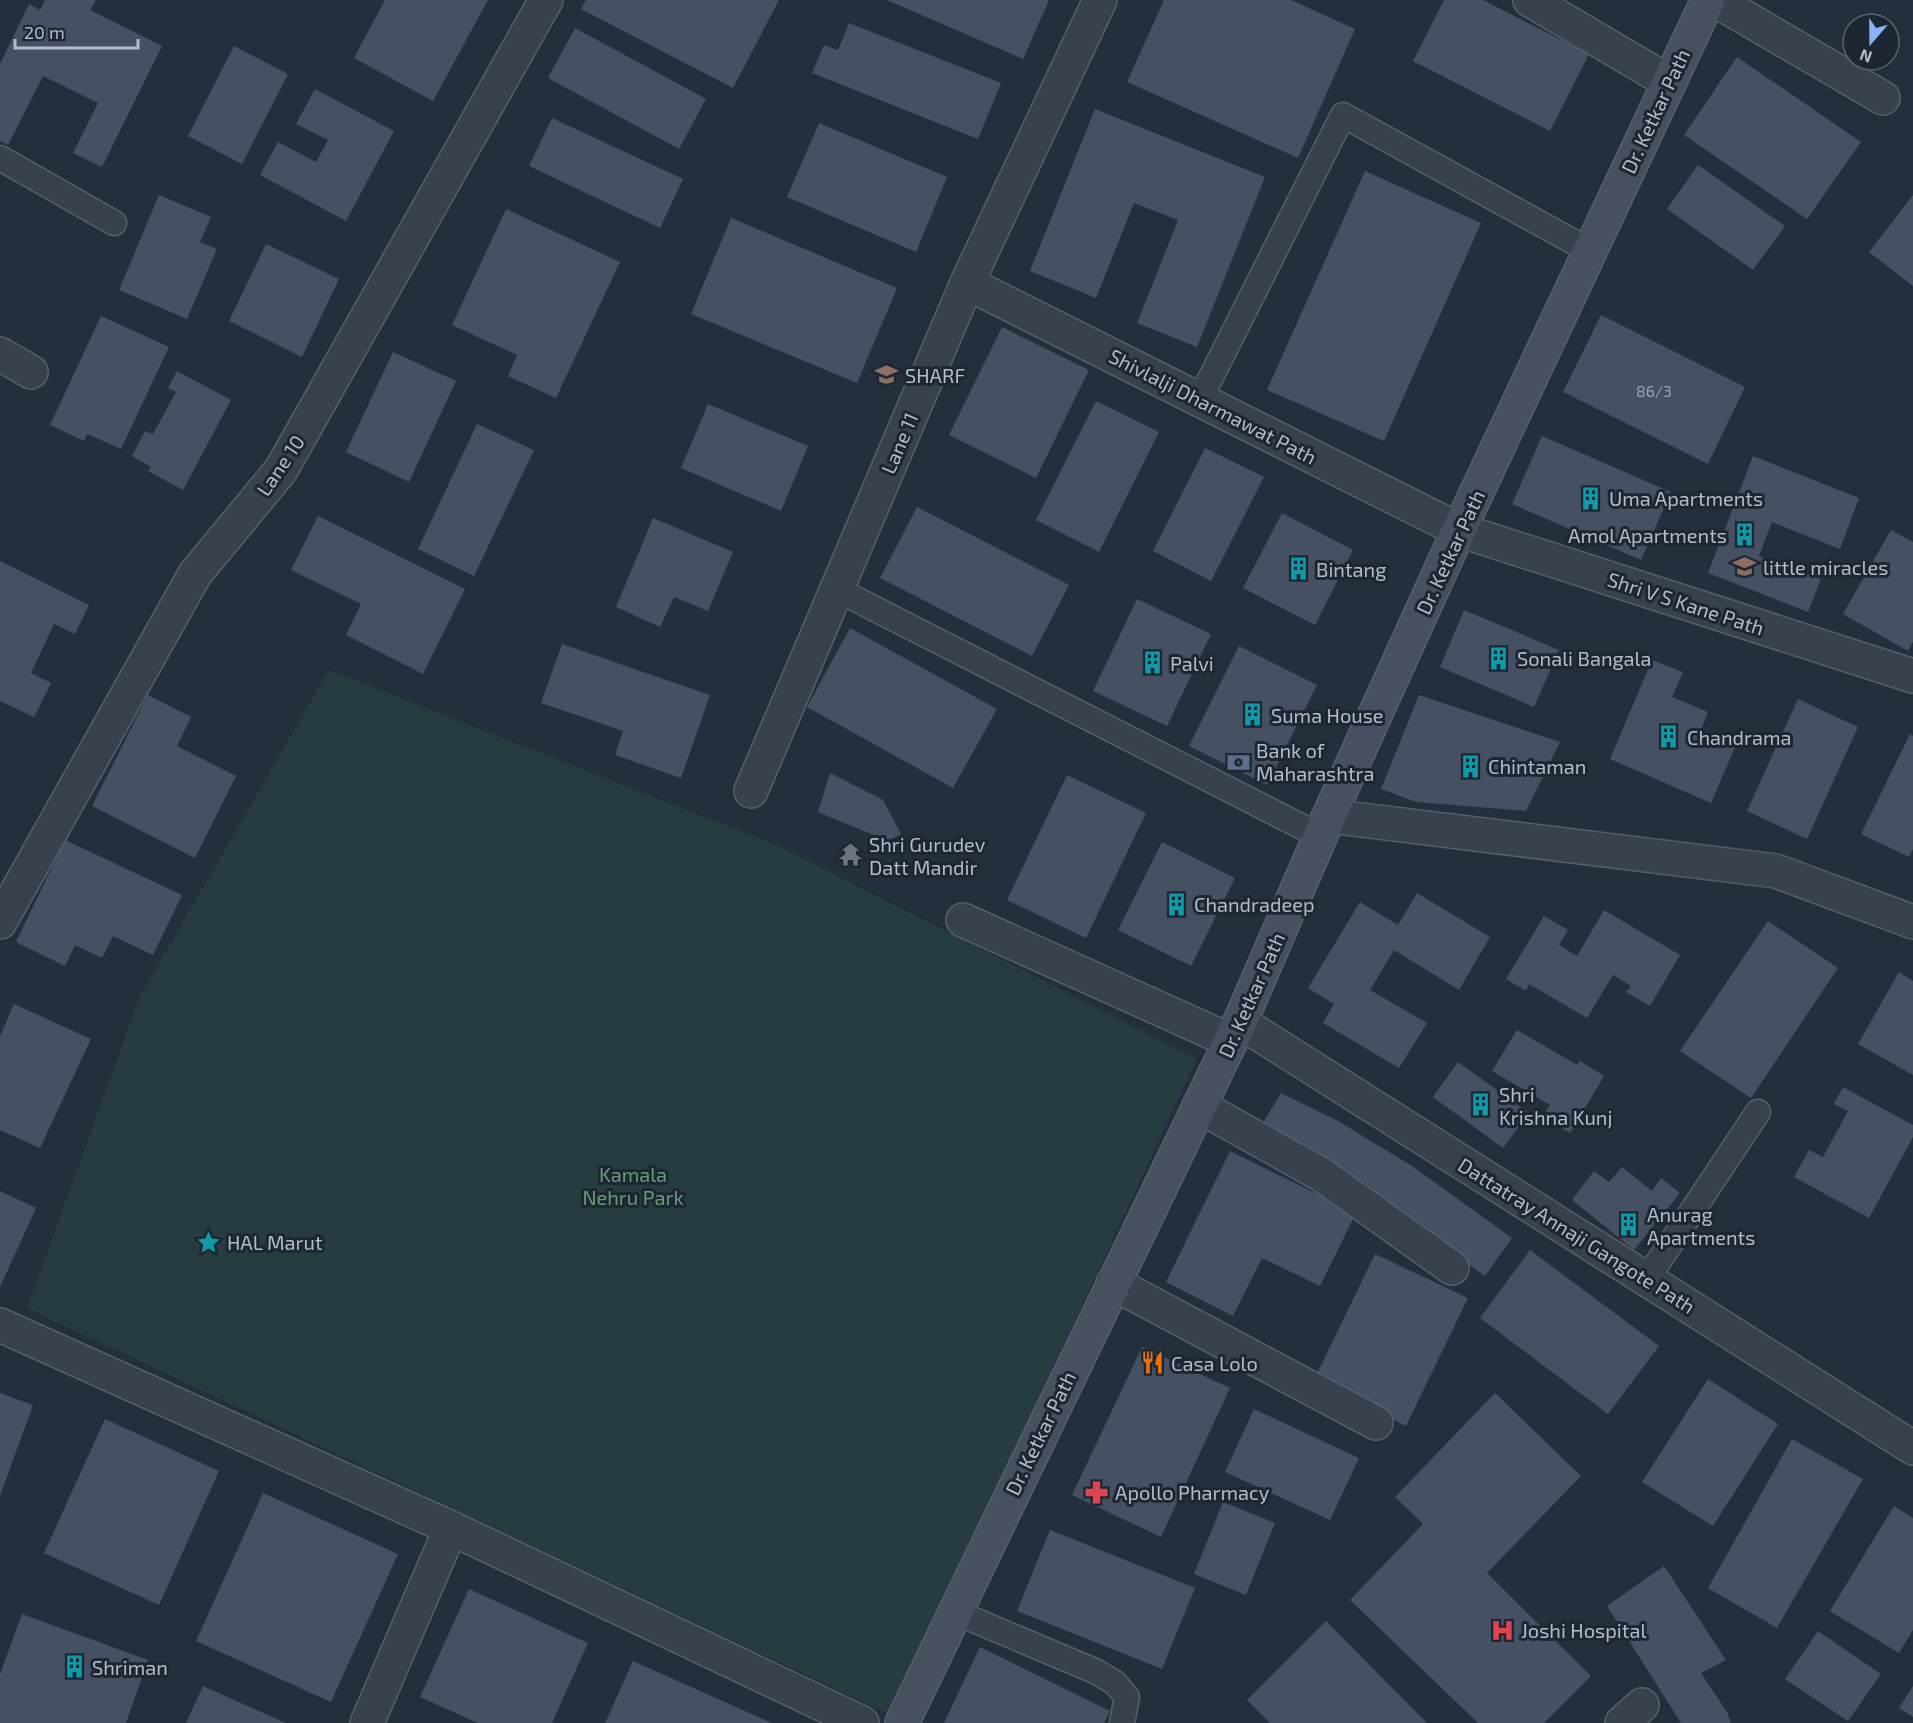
<svg xmlns="http://www.w3.org/2000/svg" width="1913" height="1723" viewBox="0 0 1913 1723" font-family="'Exo 2',sans-serif">
	<rect width="100%" height="100%" fill="#242f3e"/>
	<path fill="#263c3f" d="M 329,670 L 781,847 L 1197,1059 L 891,1715 L 27,1308 L 140,996 Z"/>
	<path fill="#455162" d="M 45,0 L 96,0 L 90,10 L 162,46 L 102,167 L 73,153 L 98,103 L 43,76 L 8,145 L 0,141 L 0,64 L 29,4 L 40,10 Z
		M 385,0 L 488,0 L 433,101 L 354,58 Z
		M 586,0 L 779,0 L 733,88 L 581,9 Z
		M 887,0 L 1049,0 L 1023,59 Z
		M 1164,0 L 1291,0 L 1355,29 L 1298,158 L 1127,82 Z
		M 1444,0 L 1483,0 L 1589,54 L 1550,131 L 1413,61 Z
		M 849,23 L 1001,83 L 978,139 L 812,73 L 824,45 L 838,50 Z
		M 575,28 L 706,99 L 679,149 L 548,78 Z
		M 234,46 L 288,74 L 242,164 L 188,136 Z
		M 1737,57 L 1861,142 L 1807,219 L 1684,135 Z
		M 315,89 L 394,131 L 346,221 L 260,175 L 278,142 L 316,162 L 328,140 L 296,124 Z
		M 1095,109 L 1265,177 L 1197,347 L 1137,323 L 1178,220 L 1134,203 L 1096,298 L 1030,271 Z
		M 552,118 L 683,179 L 660,228 L 529,166 Z
		M 819,123 L 947,177 L 916,252 L 787,197 Z
		M 1698,165 L 1785,226 L 1753,270 L 1667,209 Z
		M 1365,171 L 1481,223 L 1384,441 L 1267,390 Z
		M 159,195 L 211,217 L 200,242 L 217,249 L 187,319 L 119,290 Z
		M 1913,195 L 1913,286 L 1869,252 Z
		M 506,209 L 620,262 L 556,398 L 508,376 L 517,355 L 452,325 Z
		M 731,218 L 897,288 L 857,383 L 691,314 Z
		M 266,244 L 339,279 L 302,357 L 229,321 Z
		M 1601,315 L 1745,387 L 1708,464 L 1563,392 Z
		M 101,316 L 169,347 L 121,449 L 87,434 L 84,441 L 50,425 Z
		M 1002,327 L 1089,370 L 1036,478 L 949,435 Z
		M 393,352 L 456,381 L 409,482 L 346,452 Z
		M 177,371 L 231,400 L 183,490 L 148,471 L 151,467 L 132,456 L 145,431 L 153,434 L 176,392 L 168,388 Z
		M 1096,401 L 1159,432 L 1099,552 L 1036,520 Z
		M 708,404 L 808,446 L 781,511 L 681,468 Z
		M 477,424 L 534,450 L 474,576 L 418,549 Z
		M 1542,436 L 1671,492 L 1641,560 L 1512,504 Z
		M 1205,448 L 1264,477 L 1211,581 L 1153,551 Z
		M 1753,456 L 1859,498 L 1840,549 L 1772,522 L 1759,556 L 1821,579 L 1808,612 L 1708,573 Z
		M 917,507 L 1069,585 L 1032,656 L 880,578 Z
		M 1282,513 L 1353,550 L 1315,625 L 1243,588 Z
		M 318,516 L 465,589 L 423,674 L 346,635 L 361,604 L 291,570 Z
		M 653,518 L 733,552 L 708,611 L 674,597 L 660,627 L 616,607 Z
		M 1891,530 L 1913,542 L 1913,642 L 1908,651 L 1843,614 Z
		M 0,561 L 89,605 L 75,634 L 54,624 L 31,673 L 51,683 L 34,717 L 0,701 Z
		M 1137,599 L 1211,634 L 1167,726 L 1093,691 Z
		M 1464,610 L 1559,650 L 1534,707 L 1440,667 Z
		M 850,628 L 997,709 L 953,788 L 807,707 Z
		M 562,644 L 710,695 L 681,778 L 615,755 L 623,731 L 541,703 Z
		M 1239,646 L 1317,685 L 1267,785 L 1189,746 Z
		M 1652,660 L 1683,672 L 1672,697 L 1708,712 L 1701,730 L 1736,745 L 1711,803 L 1610,759 Z
		M 148,695 L 191,717 L 177,746 L 236,776 L 195,858 L 92,806 Z
		M 1419,695 L 1560,742 L 1526,811 L 1416,802 L 1381,789 Z
		M 1798,699 L 1858,727 L 1807,839 L 1747,811 Z
		M 1910,734 L 1913,736 L 1913,849 L 1909,857 L 1861,834 Z
		M 830,773 L 883,800 L 901,834 L 888,841 L 818,812 Z
		M 1067,775 L 1146,813 L 1086,938 L 1007,900 Z
		M 65,840 L 182,895 L 153,955 L 113,936 L 102,958 L 75,945 L 65,966 L 16,942 Z
		M 1162,842 L 1235,878 L 1191,966 L 1118,930 Z
		M 1417,893 L 1490,937 L 1459,990 L 1394,950 L 1370,990 L 1427,1023 L 1399,1068 L 1323,1023 L 1334,1004 L 1308,988 L 1360,902 L 1398,925 Z
		M 1604,910 L 1680,955 L 1650,1006 L 1626,992 L 1631,986 L 1613,975 L 1587,1018 L 1529,984 L 1526,991 L 1506,979 L 1544,916 L 1568,930 L 1559,945 L 1577,956 Z
		M 1768,921 L 1838,968 L 1751,1098 L 1680,1051 Z
		M 1899,972 L 1913,981 L 1913,1075 L 1858,1044 Z
		M 14,1004 L 91,1039 L 40,1148 L 0,1130 L 0,1036 Z
		M 1517,1030 L 1577,1065 L 1580,1061 L 1604,1076 L 1570,1133 L 1543,1117 L 1550,1105 L 1492,1071 Z
		M 1458,1062 L 1529,1113 L 1503,1148 L 1433,1097 Z
		M 1843,1087 L 1913,1125 L 1913,1137 L 1869,1218 L 1794,1177 L 1809,1150 L 1823,1157 L 1848,1111 L 1834,1104 Z
		M 1281,1093 L 1338,1121 L 1412,1166 L 1512,1238 L 1485,1276 L 1425,1233 L 1258,1131 Z
		M 1230,1151 L 1356,1213 L 1320,1286 L 1262,1258 L 1233,1316 L 1166,1282 Z
		M 1622,1167 L 1652,1191 L 1661,1178 L 1680,1193 L 1634,1250 L 1572,1200 L 1594,1171 L 1609,1182 Z
		M 0,1191 L 36,1208 L 0,1287 Z
		M 1530,1250 L 1659,1346 L 1608,1414 L 1480,1318 Z
		M 1375,1254 L 1468,1298 L 1406,1426 L 1313,1382 Z
		M 1142,1347 L 1230,1388 L 1161,1537 L 1072,1495 Z
		M 1708,1379 L 1778,1424 L 1713,1526 L 1642,1482 Z
		M 0,1393 L 33,1405 L 0,1496 Z
		M 1495,1393 L 1581,1476 L 1487,1573 L 1591,1676 L 1544,1723 L 1478,1723 L 1350,1600 L 1423,1524 L 1395,1497 Z
		M 1254,1409 L 1359,1458 L 1330,1520 L 1225,1472 Z
		M 105,1419 L 219,1471 L 159,1605 L 44,1553 Z
		M 1792,1439 L 1863,1479 L 1777,1628 L 1708,1588 Z
		M 263,1493 L 398,1554 L 331,1702 L 196,1641 Z
		M 1223,1502 L 1275,1523 L 1246,1595 L 1194,1574 Z
		M 1894,1506 L 1913,1518 L 1913,1630 L 1899,1653 L 1830,1611 Z
		M 1050,1530 L 1195,1588 L 1162,1669 L 1017,1611 Z
		M 1664,1566 L 1726,1660 L 1701,1673 L 1727,1712 L 1731,1723 L 1681,1723 L 1607,1606 Z
		M 469,1589 L 588,1643 L 552,1723 L 478,1723 L 420,1697 Z
		M 22,1614 L 148,1660 L 126,1723 L 0,1723 L 0,1674 Z
		M 1326,1621 L 1427,1723 L 1270,1723 L 1247,1700 Z
		M 1818,1631 L 1881,1674 L 1848,1721 L 1785,1679 Z
		M 980,1647 L 1110,1711 L 1104,1723 L 944,1723 Z
		M 633,1661 L 772,1723 L 605,1723 Z
		M 203,1686 L 286,1723 L 186,1723 Z
		M 1913,1686 L 1913,1717 L 1899,1708 Z"/>
	<g fill="none" stroke-linecap="round" stroke-linejoin="round">
		<defs>
			<path id="lane" d="M 0,158 L 114,223
				M 1200,399 L 1343,115 L 1590,251
				M 836,589 L 1320,836
				M 1647,1279 L 1758,1112
				M 955,1612 L 1097,1672 L 1115,1683 L 1127,1697 L 1122,1723"/>
			<path id="street" d="M 1530,0 L 1669,82
				M 1715,0 L 1883,98
				M 967,283 L 1459,530 L 1913,676
				M 0,354 L 31,372
				M 751,791 L 967,283 L 1100,0
				M 1329,816 L 1776,871 L 1913,922
				M 963,920 L 1231,1041
				M 0,922 L 195,574 L 281,470 L 546,0
				M 1240,1022 L 1913,1448
				M 1199,1106 L 1322,1175 L 1452,1268
				M 1113,1283 L 1376,1423
				M 0,1325 L 451,1528 L 862,1723
				M 367,1723 L 451,1528
				M 1622,1723 L 1642,1705"/>
			<path id="secondary" d="M 902,1723 L 1240,1022 L 1329,816 L 1459,530 L 1708,0"/>
		</defs>
		<use href="#lane" stroke="#565f6c" stroke-width="27"/>
		<use href="#street" stroke="#565f6c" stroke-width="36"/>
		<use href="#secondary" stroke="#565f6c" stroke-width="36"/>
		<use href="#lane" stroke="#38414e" stroke-width="24"/>
		<use href="#street" stroke="#38414e" stroke-width="33"/>
		<use href="#secondary" stroke="#465061" stroke-width="33"/>
	</g>
	<defs>
		<symbol id="school-bare" viewBox="-9 -9 18 18"><path d="M0-5L7-2L0 1L-7-2ZM-4 1L0 2.5L4 1V4Q0 6-4 4Z" fill="#8d6e63" stroke="#1d2633" stroke-width="2.5" paint-order="stroke"/></symbol>
		<symbol id="building-bare" viewBox="-9 -9 18 18"><path d="M-4-6H4V6H1V3H-1V6H-4ZM-2.5-4.3h1.7v1.8h-1.7ZM.8-4.3h1.7v1.8H.8ZM-2.5-1h1.7V.8h-1.7ZM.8-1h1.7V.8H.8Z" fill="#0f9aa8" stroke="#1d2633" stroke-width="2.5" paint-order="stroke"/></symbol>
		<symbol id="bank-bare" viewBox="-9 -9 18 18"><path d="M-6-4H6V4H-6ZM0-2.3a2.3 2.3 0 1 0 0 4.6a2.3 2.3 0 1 0 0-4.6Z" fill="#5c6f8a" stroke="#1d2633" stroke-width="2.5" paint-order="stroke"/></symbol>
		<symbol id="temple-bare" viewBox="-9 -9 18 18"><path d="M0-6L5-2H3V0L6.5 2.5H4V6H1.5V3h-3V6H-4V2.5H-6.5L-3 0V-2H-5Z" fill="#6b7280" stroke="#1d2633" stroke-width="2.5" paint-order="stroke"/></symbol>
		<symbol id="sight-bare" viewBox="-9 -9 18 18"><path d="M0-6L1.8-2.2L6-1.7L2.9 1.2L3.7 5.4L0 3.3L-3.7 5.4L-2.9 1.2L-6-1.7L-1.8-2.2Z" fill="#0f9aa8" stroke="#1d2633" stroke-width="2.5" paint-order="stroke"/></symbol>
		<symbol id="restaurant-bare" viewBox="-9 -9 18 18"><path d="M-5-6h1v4h1v-4h1v4h1v-4h1v5L-1.5 .5V6h-2V.5L-5-1ZM5-6V6H3V1.5H1.5Q1.5-4 5-6Z" fill="#e8710a" stroke="#1d2633" stroke-width="2.5" paint-order="stroke"/></symbol>
		<symbol id="pharmacy-bare" viewBox="-9 -9 18 18"><path d="M-2-6h4v4h4v4h-4v4h-4v-4h-4v-4h4Z" fill="#e0444e" stroke="#1d2633" stroke-width="2.5" paint-order="stroke"/></symbol>
		<symbol id="hospital-bare" viewBox="-9 -9 18 18"><path d="M-5-5h3v3.5h4V-5h3V5h-3V1.5h-4V5h-3Z" fill="#e0444e" stroke="#1d2633" stroke-width="2.5" paint-order="stroke"/></symbol>
	</defs>
	<g fill-rule="evenodd">
		<use href="#school-bare" x="870" y="358" width="33" height="33"/>
		<use href="#building-bare" x="1574" y="482" width="33" height="33"/>
		<use href="#building-bare" x="1728" y="518" width="33" height="33"/>
		<use href="#school-bare" x="1728" y="550" width="33" height="33"/>
		<use href="#building-bare" x="1282" y="552" width="33" height="33"/>
		<use href="#building-bare" x="1482" y="642" width="33" height="33"/>
		<use href="#building-bare" x="1136" y="646" width="33" height="33"/>
		<use href="#building-bare" x="1236" y="698" width="33" height="33"/>
		<use href="#building-bare" x="1652" y="720" width="33" height="33"/>
		<use href="#bank-bare" x="1222" y="746" width="33" height="33"/>
		<use href="#building-bare" x="1454" y="750" width="33" height="33"/>
		<use href="#temple-bare" x="834" y="838" width="33" height="33"/>
		<use href="#building-bare" x="1160" y="888" width="33" height="33"/>
		<use href="#building-bare" x="1464" y="1088" width="33" height="33"/>
		<use href="#building-bare" x="1612" y="1208" width="33" height="33"/>
		<use href="#sight-bare" x="192" y="1226" width="33" height="33"/>
		<use href="#restaurant-bare" x="1136" y="1346" width="33" height="33"/>
		<use href="#pharmacy-bare" x="1080" y="1476" width="33" height="33"/>
		<use href="#hospital-bare" x="1486" y="1614" width="33" height="33"/>
		<use href="#building-bare" x="58" y="1650" width="33" height="33"/>
	</g>
	<g text-anchor="middle" dominant-baseline="central" stroke-width="6" stroke-linejoin="round" paint-order="stroke">
		<g font-size="16" fill="#98a1af">
			<text x="1654" y="390">86/3</text>
		</g>
		<g font-size="20" fill="#b4bcc9" stroke="#1d2633">
			<text transform="translate(1655 111) rotate(-65)">Dr. Ketkar Path</text>
			<text transform="translate(1213 406) rotate(27)">Shivlalji Dharmawat Path</text>
			<text transform="translate(899 443) rotate(-67)">Lane 11</text>
			<text transform="translate(280 465) rotate(-56)">Lane 10</text>
			<text transform="translate(1450 552) rotate(-65)">Dr. Ketkar Path</text>
			<text transform="translate(1686 603) rotate(18)">Shri V S Kane Path</text>
			<text transform="translate(1251 995) rotate(-66)">Dr. Ketkar Path</text>
			<text transform="translate(1577 1235) rotate(32)">Dattatray Annaji Gangote Path</text>
			<text transform="translate(1040 1433) rotate(-64)">Dr. Ketkar Path</text>
		</g>
		<g font-size="20" fill="#b4bcc9" stroke="#1d2633" text-anchor="start">
			<text x="905" y="375">SHARF</text>
			<text x="1609" y="498">Uma Apartments</text>
			<text x="1727" y="535" text-anchor="end">Amol Apartments</text>
			<text x="1763" y="567">little miracles</text>
			<text x="1316" y="569">Bintang</text>
			<text x="1517" y="658">Sonali Bangala</text>
			<text x="1170" y="663">Palvi</text>
			<text x="1271" y="715">Suma House</text>
			<text x="1687" y="737">Chandrama</text>
			<text x="1256" y="750">Bank of<tspan x="1256" dy="23">Maharashtra</tspan></text>
			<text x="1488" y="766">Chintaman</text>
			<text x="869" y="844">Shri Gurudev<tspan x="869" dy="23">Datt Mandir</tspan></text>
			<text x="1194" y="904">Chandradeep</text>
			<text x="1499" y="1094">Shri<tspan x="1499" dy="23">Krishna Kunj</tspan></text>
			<text x="1647" y="1214">Anurag<tspan x="1647" dy="23">Apartments</tspan></text>
			<text x="227" y="1242">HAL Marut</text>
			<text x="1171" y="1363">Casa Lolo</text>
			<text x="1115" y="1492">Apollo Pharmacy</text>
			<text x="1521" y="1630">Joshi Hospital</text>
			<text x="92" y="1667">Shriman</text>
		</g>
		<g font-size="20" fill="#6b9a76" stroke="#1d2633">
			<text x="633" y="1174">Kamala<tspan x="633" dy="23">Nehru Park</tspan></text>
		</g>
	</g>
	<g transform="translate(1871 42) rotate(200)"><circle r="28" fill="#1d2633" stroke="#59626f" stroke-width="1.5"/>
	<path d="M0-4.5L10 22L0 15L-10 22Z" fill="#8ab4f8"/>
	<text y="-9" font-size="16" font-weight="bold" text-anchor="middle" fill="#b4bcc9">N</text>
	</g>
	<path d="M15 39v9h123v-9" fill="none" stroke="#b4bcc9" stroke-width="3"/>
	<text x="24" y="39" font-size="18" fill="#b4bcc9" stroke="#1d2633" stroke-width="4.5" paint-order="stroke">20 m</text>
</svg>
